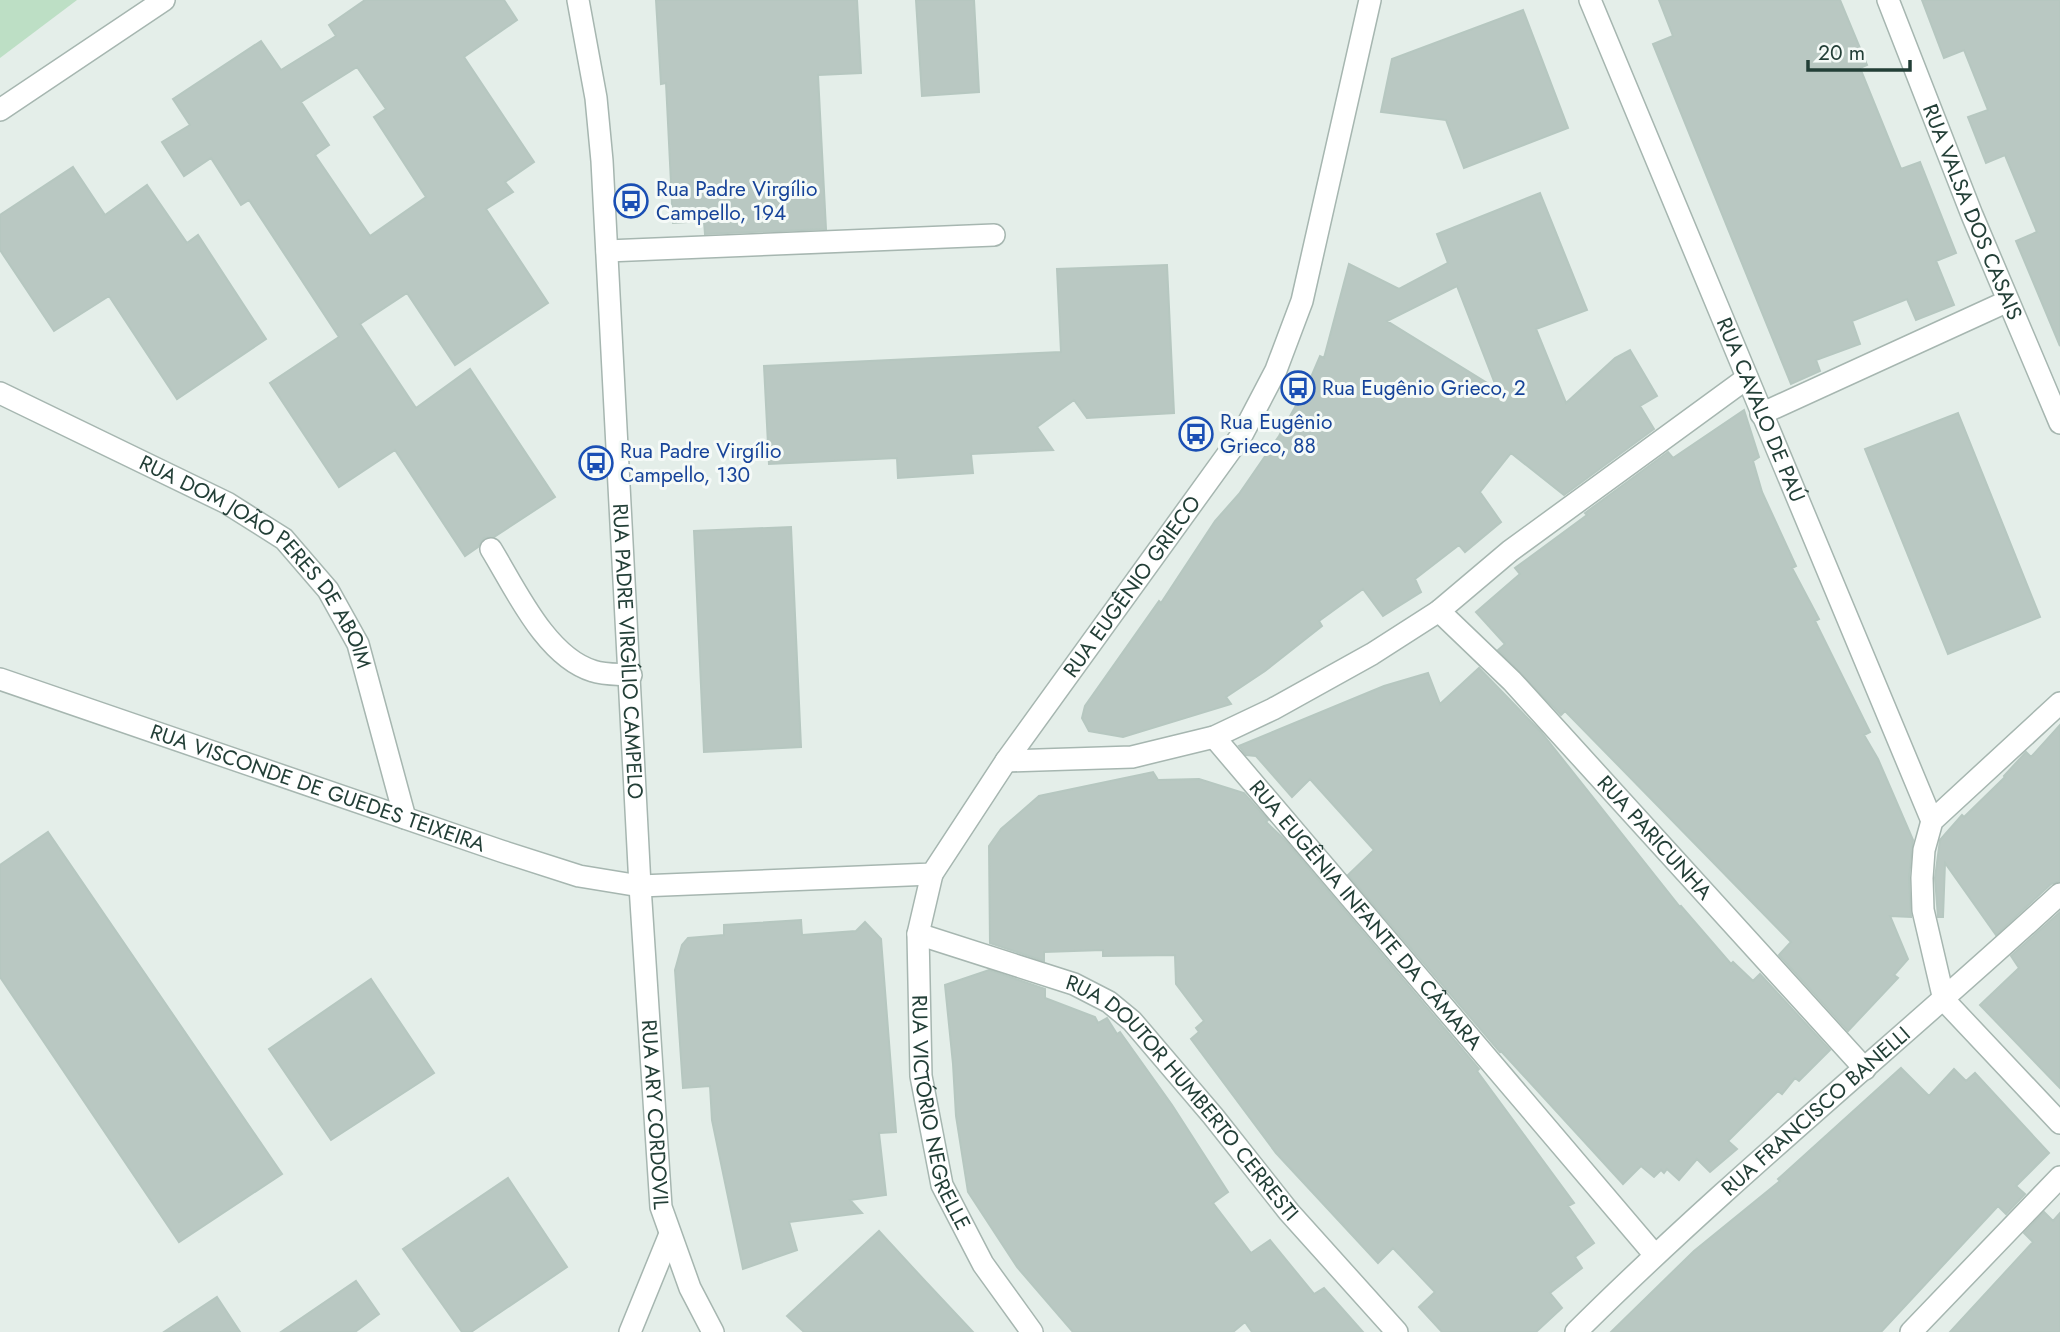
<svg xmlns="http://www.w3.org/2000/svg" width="2060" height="1332" viewBox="0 0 2060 1332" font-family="Jost,sans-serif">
	<rect width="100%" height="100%" fill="#e4eee9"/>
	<path fill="#bddfc5" d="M 0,0 L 77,0 L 0,58 Z"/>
	<path fill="#b9c8c2" stroke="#b6c7c0" stroke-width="2" fill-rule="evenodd" d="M 365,0 L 504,0 L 517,20 L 464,57 L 534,162 L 505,182 L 513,192 L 486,209 L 548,303 L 455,365 L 407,293 L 360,324 L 416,408 L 470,369 L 555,497 L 494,537 L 484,538 L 478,547 L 465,556 L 395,450 L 339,487 L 270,383 L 339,337 L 249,200 L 241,205 L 211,158 L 184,176 L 162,142 L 190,125 L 173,99 L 261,41 L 281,70 L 336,36 L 329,25 ZM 357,67 L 386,109 L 374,117 L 426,197 L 370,236 L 315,155 L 329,145 L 301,102 Z
		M 656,0 L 857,0 L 861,73 L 818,75 L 826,229 L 705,234 L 704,221 L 673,223 L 666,83 L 661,84 Z
		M 916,0 L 974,0 L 979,92 L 922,96 Z
		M 1659,0 L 1840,0 L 1867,65 L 1860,68 L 1901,169 L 1920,162 L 1956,253 L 1936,261 L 1954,305 L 1916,320 L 1907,299 L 1852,321 L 1860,344 L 1816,360 L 1820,371 L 1791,384 L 1653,44 L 1673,36 Z
		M 1922,0 L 2060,0 L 2060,346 L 2016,241 L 2037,232 L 2005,155 L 1986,163 L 1968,117 L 1988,110 L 1964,50 L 1944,58 Z
		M 1523,10 L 1568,128 L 1464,168 L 1446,120 L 1381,112 L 1392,59 Z
		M 73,167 L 105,215 L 147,185 L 187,243 L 198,235 L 266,339 L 177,399 L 109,296 L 54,331 L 0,250 L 0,215 Z
		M 1540,193 L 1587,310 L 1536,329 L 1566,403 L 1615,358 L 1630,350 L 1657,396 L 1640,406 L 1654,429 L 1564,495 L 1511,453 L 1480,492 L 1501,522 L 1465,552 L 1459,545 L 1415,579 L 1421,592 L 1383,616 L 1363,589 L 1319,621 L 1322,626 L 1265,671 L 1226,697 L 1231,704 L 1123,737 L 1089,731 L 1082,718 L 1085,706 L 1159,601 L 1161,603 L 1215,521 L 1239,494 L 1279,436 L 1309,382 L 1320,356 L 1324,358 L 1349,264 L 1399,289 L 1448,263 L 1437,234 ZM 1457,286 L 1497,389 L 1387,321 Z
		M 1167,265 L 1174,413 L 1087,418 L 1074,400 L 1037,427 L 1053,450 L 971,454 L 973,473 L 898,478 L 897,458 L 769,464 L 764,366 L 1061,352 L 1057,269 Z
		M 1744,410 L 1759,457 L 1753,461 L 1762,492 L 1796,566 L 1792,568 L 1819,619 L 1815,621 L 1870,732 L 1864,735 L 1878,759 L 1913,840 L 1909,877 L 1911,917 L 1890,916 L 1908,959 L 1894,975 L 1898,978 L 1848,1031 L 1779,955 L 1791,942 L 1565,711 L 1561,715 L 1498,650 L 1505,644 L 1476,612 L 1520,574 L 1515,568 L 1587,515 L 1585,513 L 1668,452 L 1673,458 Z
		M 1958,413 L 2040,617 L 1948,654 L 1865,449 Z
		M 791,527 L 801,747 L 704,752 L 694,531 Z
		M 1479,668 L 1541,732 L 1680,907 L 1681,906 L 1731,964 L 1733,962 L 1753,981 L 1760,974 L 1830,1050 L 1799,1081 L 1795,1078 L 1782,1094 L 1778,1091 L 1728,1141 L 1737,1149 L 1710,1172 L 1697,1159 L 1679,1180 L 1667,1169 L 1664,1173 L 1661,1170 L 1654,1177 L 1641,1166 L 1623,1184 L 1501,1051 L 1500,1052 L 1348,875 L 1374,850 L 1310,779 L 1292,797 L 1256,756 L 1246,755 L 1239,746 L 1384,686 L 1428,673 L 1440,704 Z
		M 2060,725 L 2060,881 L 2051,884 L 1996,935 L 1945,863 L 1943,917 L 1938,917 L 1935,878 L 1940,840 L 1962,815 L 1964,817 L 2005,777 L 2004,776 L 2026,752 L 2031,757 Z
		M 1153,772 L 1158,780 L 1199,779 L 1244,793 L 1268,820 L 1266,822 L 1285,840 L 1479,1069 L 1477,1071 L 1574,1203 L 1568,1206 L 1594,1243 L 1575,1257 L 1582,1268 L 1550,1293 L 1562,1308 L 1536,1332 L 1442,1332 L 1419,1307 L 1435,1292 L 1393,1248 L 1378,1263 L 1276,1153 L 1191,1039 L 1199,1032 L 1196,1028 L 1204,1021 L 1176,984 L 1175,955 L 1103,956 L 1103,950 L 1044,952 L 1044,961 L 990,943 L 989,846 L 1001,829 L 1039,796 Z
		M 48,832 L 282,1174 L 179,1242 L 0,977 L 0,865 Z
		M 2060,912 L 2060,1088 L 1980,1005 L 2019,968 L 2011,956 Z
		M 801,920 L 802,935 L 856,931 L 865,922 L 881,939 L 896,1132 L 879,1133 L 886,1195 L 850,1200 L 862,1213 L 789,1222 L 797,1250 L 743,1269 L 712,1120 L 710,1086 L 683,1088 L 675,970 L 682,945 L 688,938 L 724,935 L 724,925 Z
		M 989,970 L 1045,989 L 1045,998 L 1095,1017 L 1098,1023 L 1107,1018 L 1117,1034 L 1120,1032 L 1172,1105 L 1228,1192 L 1213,1203 L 1251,1253 L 1270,1240 L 1314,1294 L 1324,1288 L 1363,1332 L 1252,1332 L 1245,1322 L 1233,1332 L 1073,1332 L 1017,1267 L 968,1192 L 956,1116 L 953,1064 L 945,985 Z
		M 371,979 L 434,1073 L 331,1140 L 269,1049 Z
		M 1901,1068 L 1929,1096 L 1954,1069 L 1966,1081 L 1975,1073 L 2049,1153 L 2016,1186 L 2025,1194 L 2006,1214 L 1998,1206 L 1881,1332 L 1611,1332 L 1694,1251 L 1780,1181 L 1778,1179 Z
		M 508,1178 L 567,1267 L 471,1332 L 462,1332 L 403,1249 Z
		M 2044,1212 L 2053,1221 L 2060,1213 L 2060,1332 L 1950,1332 L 2033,1242 L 2024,1233 Z
		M 879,1231 L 926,1282 L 973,1332 L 804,1332 L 787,1316 Z
		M 356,1281 L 379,1314 L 355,1332 L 281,1332 Z
		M 217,1297 L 240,1332 L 164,1332 Z"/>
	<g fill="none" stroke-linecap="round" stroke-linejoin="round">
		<defs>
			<g id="minor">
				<path id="s1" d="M 578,0 L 596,98 L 602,161 L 640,886 L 661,1207 L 690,1288 L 713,1332"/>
				<path id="s2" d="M 1590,0 L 1932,821"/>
				<path id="s3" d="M 1888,0 L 1972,215 L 2060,423"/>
				<path d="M 0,110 L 164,0"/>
				<path d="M 607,251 L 994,235"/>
				<path id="s4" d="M 0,393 L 227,503 L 284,539 L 328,590 L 358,644 L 405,818"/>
				<path d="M 1761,414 L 2008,301"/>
				<path d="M 491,549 C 515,588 546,657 593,671 C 604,675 619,674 631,675"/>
				<path id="s5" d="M 1439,611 L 1512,681 L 1865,1069"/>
				<path id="s6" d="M 0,679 L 501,851 L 579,876 L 640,886 L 932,874 L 1006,761 L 1243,433 L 1276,370 L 1302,301 L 1370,0"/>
				<path d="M 2060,703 L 1932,821 L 1924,850 L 1922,878 L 1923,910 L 1944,1000 L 2060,1123"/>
				<path id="s7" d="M 1214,737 L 1654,1254"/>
				<path d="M 1006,761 L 1132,757 L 1214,737 L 1273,709 L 1372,654 L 1439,611 L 1510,551 L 1747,378"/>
				<path id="s8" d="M 932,874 L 918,934 L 921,1076 L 942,1185 L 983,1264 L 1032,1332"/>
				<path id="s9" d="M 918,934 L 1074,984 L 1109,1002 L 1132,1021 L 1213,1116 L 1289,1212 L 1397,1332"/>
				<path d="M 630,1332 L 670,1234"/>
				<path id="s10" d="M 1576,1332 C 1730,1179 1900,1041 2060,894"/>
				<path d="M 1911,1332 L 2060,1177"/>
			</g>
		</defs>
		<use href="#minor" stroke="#a6b6b0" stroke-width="24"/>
		<use href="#minor" stroke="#fff" stroke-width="21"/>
	</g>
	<defs>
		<symbol id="bus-ring" viewBox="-11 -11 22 22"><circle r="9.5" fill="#f5faf7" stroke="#1a4fb4" stroke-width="1.5"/><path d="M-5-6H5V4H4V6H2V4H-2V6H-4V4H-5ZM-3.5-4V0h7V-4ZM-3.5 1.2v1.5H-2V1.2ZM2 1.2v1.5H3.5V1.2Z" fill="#1a4fb4"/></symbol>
	</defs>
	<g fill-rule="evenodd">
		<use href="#bus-ring" x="612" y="182" width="38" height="38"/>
		<use href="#bus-ring" x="1279" y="369" width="38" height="38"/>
		<use href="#bus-ring" x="1177" y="415" width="38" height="38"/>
		<use href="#bus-ring" x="577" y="444" width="38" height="38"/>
	</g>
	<g text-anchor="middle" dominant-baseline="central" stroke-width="6" stroke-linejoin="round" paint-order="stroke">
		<g font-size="21" fill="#164399" stroke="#f5faf7" text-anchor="start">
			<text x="656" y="189">Rua Padre Virgílio<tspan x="656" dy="24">Campello, 194</tspan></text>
			<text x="1322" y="388">Rua Eugênio Grieco, 2</text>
			<text x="1220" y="422">Rua Eugênio<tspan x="1220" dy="24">Grieco, 88</tspan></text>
			<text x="620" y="451">Rua Padre Virgílio<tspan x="620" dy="24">Campello, 130</tspan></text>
		</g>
		<g font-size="21" fill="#233f37" stroke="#f5faf7">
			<text stroke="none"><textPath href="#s3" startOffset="228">RUA VALSA DOS CASAIS</textPath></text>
			<text stroke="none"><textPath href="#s2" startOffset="444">RUA CAVALO DE PAÚ</textPath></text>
			<text stroke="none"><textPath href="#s4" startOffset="315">RUA DOM JOÃO PERES DE ABOIM</textPath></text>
			<text stroke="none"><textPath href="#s6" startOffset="1316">RUA EUGÊNIO GRIECO</textPath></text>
			<text stroke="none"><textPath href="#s1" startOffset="654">RUA PADRE VIRGÍLIO CAMPELO</textPath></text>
			<text stroke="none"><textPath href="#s6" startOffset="336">RUA VISCONDE DE GUEDES TEIXEIRA</textPath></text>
			<text stroke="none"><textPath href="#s5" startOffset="313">RUA PARICUNHA</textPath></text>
			<text stroke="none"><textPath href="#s7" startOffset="234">RUA EUGÊNIA INFANTE DA CÂMARA</textPath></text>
			<text stroke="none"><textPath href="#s9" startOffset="322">RUA DOUTOR HUMBERTO CERRESTI</textPath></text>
			<text stroke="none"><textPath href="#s8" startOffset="243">RUA VICTÓRIO NEGRELLE</textPath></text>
			<text stroke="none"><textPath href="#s10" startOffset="326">RUA FRANCISCO BANELLI</textPath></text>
			<text stroke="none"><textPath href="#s1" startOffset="1118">RUA ARY CORDOVIL</textPath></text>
		</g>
	</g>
	<path d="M1808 60v10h102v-10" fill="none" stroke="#233f37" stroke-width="3.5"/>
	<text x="1818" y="60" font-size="21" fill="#233f37" stroke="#f5faf7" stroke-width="5" paint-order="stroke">20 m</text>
</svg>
